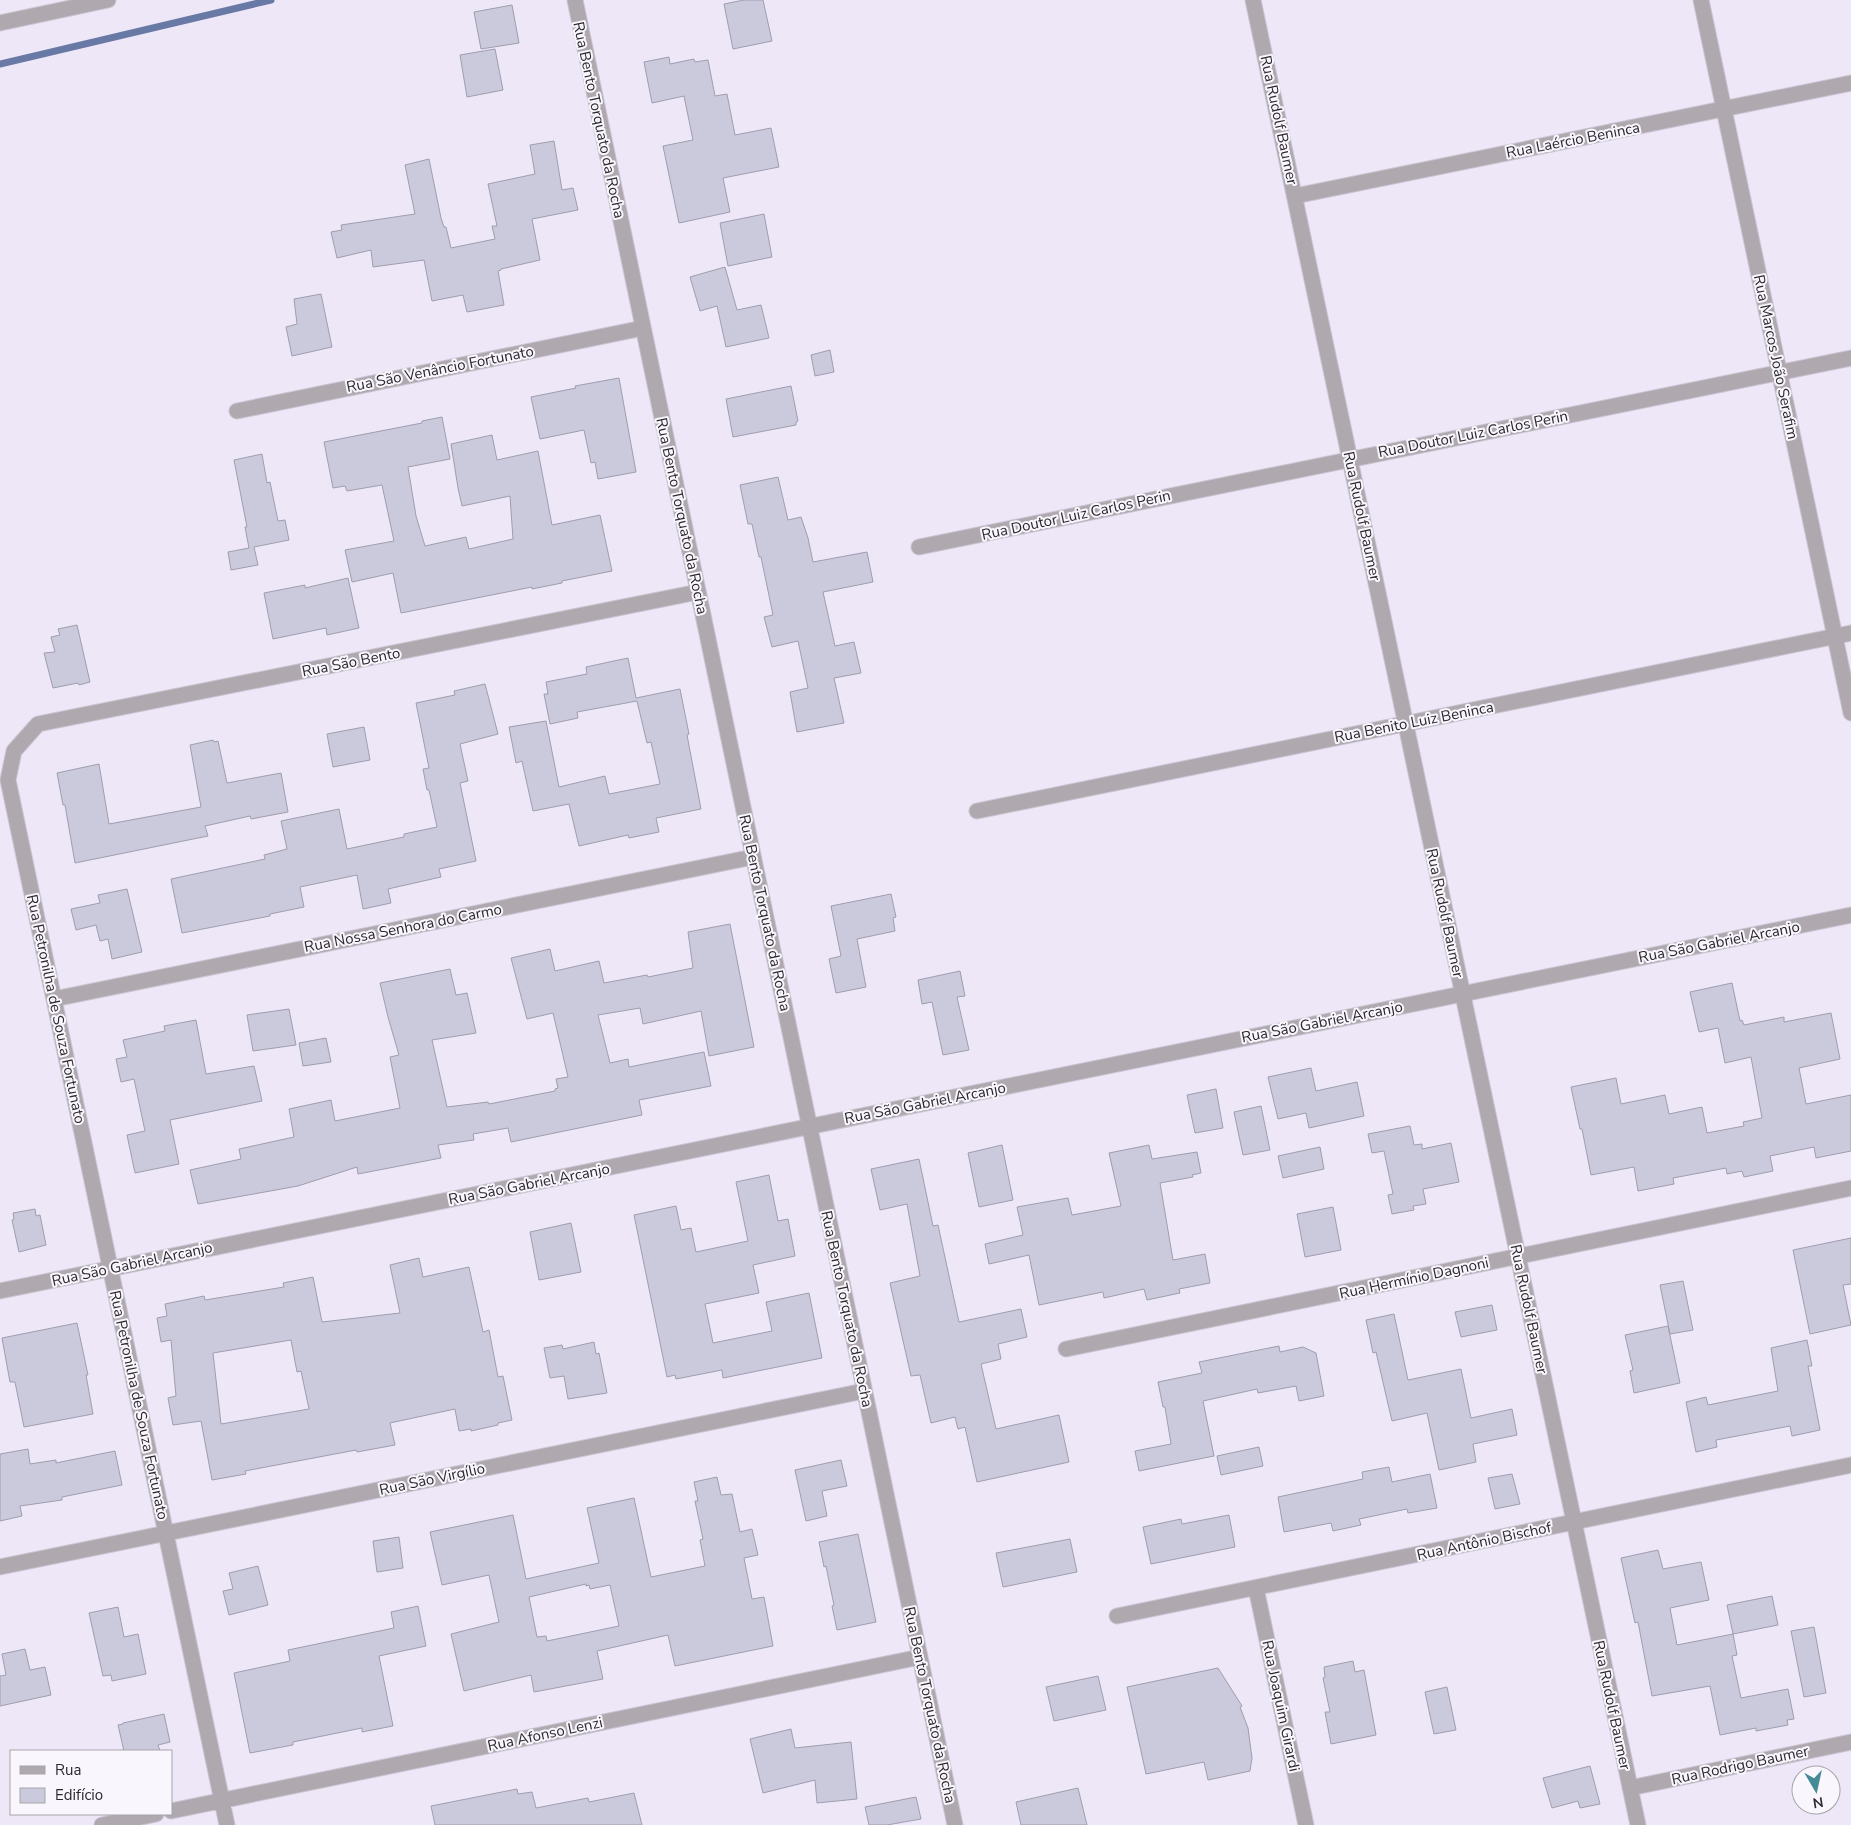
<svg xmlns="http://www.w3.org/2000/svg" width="1851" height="1825" viewBox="0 0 1851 1825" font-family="'Nunito Sans',sans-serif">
	<rect width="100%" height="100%" fill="#eee7f8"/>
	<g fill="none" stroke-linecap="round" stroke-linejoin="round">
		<path stroke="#6979a5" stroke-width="7" d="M 0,64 L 271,0"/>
	</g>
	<path fill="#cacadc" stroke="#9e9eaf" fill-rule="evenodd" d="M 744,0 L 763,0 L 772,41 L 733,49 L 724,4 Z
		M 512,5 L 519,43 L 481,49 L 474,12 Z
		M 495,49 L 503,90 L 467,97 L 460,55 Z
		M 669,57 L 670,64 L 694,59 L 695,62 L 708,60 L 715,96 L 727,94 L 735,135 L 771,128 L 779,167 L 723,178 L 730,212 L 679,223 L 663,146 L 693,140 L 684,96 L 652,103 L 644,62 Z
		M 554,141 L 562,190 L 573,188 L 578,210 L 532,219 L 540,260 L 501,269 L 501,270 L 498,271 L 504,305 L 467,312 L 463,295 L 432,301 L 424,260 L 373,267 L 371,250 L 337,258 L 331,232 L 342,230 L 341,225 L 415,214 L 405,165 L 429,159 L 441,218 L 444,227 L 446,227 L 451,248 L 495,239 L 492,226 L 497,226 L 488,184 L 535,174 L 530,145 Z
		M 764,214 L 772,257 L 728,266 L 720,223 Z
		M 725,267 L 737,310 L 761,305 L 769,338 L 726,347 L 717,306 L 700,311 L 690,277 Z
		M 321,294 L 332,347 L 292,356 L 286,327 L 297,324 L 294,299 Z
		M 830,350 L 834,372 L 815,376 L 811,355 Z
		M 619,378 L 636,472 L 598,479 L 595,462 L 591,463 L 584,430 L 540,439 L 531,397 L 576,388 L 575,386 Z
		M 791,386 L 798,421 L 796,422 L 796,425 L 733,437 L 726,399 Z
		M 442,417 L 450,459 L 408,467 L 416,516 L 425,546 L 466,537 L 469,549 L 513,539 L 510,496 L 462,506 L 458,488 L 451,444 L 492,435 L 497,460 L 538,451 L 552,525 L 600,515 L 612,571 L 562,581 L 562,583 L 532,589 L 532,587 L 401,613 L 393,573 L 352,582 L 345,550 L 394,541 L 382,485 L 347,491 L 345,486 L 333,488 L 324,442 L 422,423 L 422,421 Z
		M 262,454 L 267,483 L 270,482 L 278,521 L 285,520 L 289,540 L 254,547 L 258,565 L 231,570 L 228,552 L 249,548 L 245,527 L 247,527 L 234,460 Z
		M 778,477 L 788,520 L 801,517 L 808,538 L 813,562 L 867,552 L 873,582 L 823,592 L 835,646 L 854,642 L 861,673 L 834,678 L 844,723 L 797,732 L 790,692 L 808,688 L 798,641 L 772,647 L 764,617 L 773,615 L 761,557 L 759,557 L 752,524 L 748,524 L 740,485 Z
		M 348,578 L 359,628 L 327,635 L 326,628 L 273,639 L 264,593 L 305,585 L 305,588 Z
		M 77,625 L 90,682 L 79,685 L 78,683 L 53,688 L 44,653 L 55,652 L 51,637 L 60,635 L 58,629 Z
		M 628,658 L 636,698 L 680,689 L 689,734 L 687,735 L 701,809 L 656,818 L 659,832 L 629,838 L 628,835 L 579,846 L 569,804 L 533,811 L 522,761 L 516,763 L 509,727 L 546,721 L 559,787 L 605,776 L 609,794 L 660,784 L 651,742 L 647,743 L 637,701 L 577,712 L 578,718 L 550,724 L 544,694 L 548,694 L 546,682 L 587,674 L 586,667 Z
		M 485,684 L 498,734 L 460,744 L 468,781 L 460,783 L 476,861 L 439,869 L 441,877 L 388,889 L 391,903 L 363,909 L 357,875 L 300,887 L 304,907 L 270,914 L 270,916 L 182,933 L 171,879 L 265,859 L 264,855 L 287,849 L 281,821 L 339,809 L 347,849 L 404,837 L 404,834 L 437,827 L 429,790 L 427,790 L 423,769 L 429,768 L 416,703 L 455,695 L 454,691 Z
		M 364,727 L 370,760 L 333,767 L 327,734 Z
		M 213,740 L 214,742 L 218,741 L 227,783 L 281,773 L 288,812 L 251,819 L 250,816 L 205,826 L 208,836 L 75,863 L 65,805 L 63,805 L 57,773 L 99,764 L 109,824 L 201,807 L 190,745 Z
		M 127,889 L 142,952 L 112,959 L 108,939 L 100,941 L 96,925 L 76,930 L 71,909 L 100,903 L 98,895 Z
		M 891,894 L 896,917 L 893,918 L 895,931 L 857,939 L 866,987 L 836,993 L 829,959 L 841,956 L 831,906 Z
		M 730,924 L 754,1047 L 709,1056 L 701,1011 L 643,1024 L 640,1008 L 598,1015 L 610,1063 L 628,1059 L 629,1067 L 704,1052 L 711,1086 L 639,1100 L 642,1115 L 511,1142 L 508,1128 L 473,1134 L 474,1140 L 438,1145 L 441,1158 L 358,1174 L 357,1167 L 298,1186 L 198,1204 L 190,1170 L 241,1159 L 239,1149 L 294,1137 L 289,1109 L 331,1100 L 335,1121 L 400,1108 L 390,1057 L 399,1055 L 388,1017 L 380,983 L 450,969 L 456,995 L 467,993 L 476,1033 L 432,1040 L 447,1107 L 488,1102 L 489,1104 L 555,1091 L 555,1089 L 558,1088 L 556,1079 L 568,1077 L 553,1013 L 527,1019 L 511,958 L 550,949 L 555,971 L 599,961 L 604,983 L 647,975 L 648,977 L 693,968 L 688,932 Z
		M 960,971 L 965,996 L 957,997 L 969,1050 L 943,1055 L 932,1002 L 922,1004 L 918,980 Z
		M 1732,983 L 1740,1021 L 1742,1020 L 1744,1025 L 1784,1017 L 1784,1022 L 1831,1013 L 1840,1059 L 1799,1068 L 1806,1104 L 1851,1095 L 1851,1151 L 1816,1158 L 1814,1147 L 1770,1156 L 1773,1171 L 1744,1177 L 1742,1171 L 1727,1174 L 1726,1168 L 1673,1178 L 1674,1184 L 1638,1191 L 1634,1167 L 1591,1175 L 1582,1129 L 1580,1129 L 1571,1087 L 1616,1078 L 1621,1104 L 1665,1095 L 1669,1114 L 1702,1107 L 1707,1133 L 1744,1126 L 1743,1122 L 1762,1118 L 1751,1057 L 1725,1063 L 1718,1028 L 1699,1032 L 1690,992 Z
		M 289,1009 L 296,1045 L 253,1051 L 247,1015 Z
		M 196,1020 L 206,1074 L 254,1066 L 262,1101 L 170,1120 L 179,1164 L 135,1173 L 127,1135 L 145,1131 L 134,1079 L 121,1082 L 116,1059 L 127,1057 L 123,1040 L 165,1031 L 164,1026 Z
		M 326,1038 L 331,1062 L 303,1066 L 299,1043 Z
		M 1311,1068 L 1316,1091 L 1357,1082 L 1364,1116 L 1309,1128 L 1306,1113 L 1278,1119 L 1268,1077 Z
		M 1216,1089 L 1223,1128 L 1195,1133 L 1187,1095 Z
		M 1261,1106 L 1270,1150 L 1243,1155 L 1234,1112 Z
		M 1410,1126 L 1414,1145 L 1422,1144 L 1422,1149 L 1451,1143 L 1459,1182 L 1423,1189 L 1426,1204 L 1413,1206 L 1414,1210 L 1392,1214 L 1388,1195 L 1393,1194 L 1384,1151 L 1372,1153 L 1368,1134 Z
		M 1002,1145 L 1013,1200 L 979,1207 L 968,1153 Z
		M 1149,1145 L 1152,1159 L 1197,1152 L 1201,1173 L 1192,1175 L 1193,1177 L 1160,1183 L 1173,1260 L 1205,1254 L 1210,1283 L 1179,1289 L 1180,1293 L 1147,1300 L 1144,1289 L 1104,1298 L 1103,1292 L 1039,1305 L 1029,1255 L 989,1264 L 985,1244 L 1023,1235 L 1017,1207 L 1068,1198 L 1072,1215 L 1121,1206 L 1109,1153 Z
		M 1320,1147 L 1324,1169 L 1283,1178 L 1278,1156 Z
		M 919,1159 L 933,1226 L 938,1225 L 959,1322 L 1021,1309 L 1027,1337 L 998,1344 L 1001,1359 L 981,1364 L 996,1429 L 1059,1415 L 1069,1462 L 977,1482 L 965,1427 L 958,1429 L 955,1417 L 931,1423 L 920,1375 L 911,1376 L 890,1283 L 920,1276 L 907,1204 L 880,1210 L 871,1169 Z
		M 769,1175 L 778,1221 L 788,1219 L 795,1256 L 753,1265 L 759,1293 L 705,1304 L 713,1343 L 772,1331 L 766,1302 L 809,1293 L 822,1358 L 723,1378 L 722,1370 L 676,1379 L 675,1375 L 667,1377 L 634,1215 L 676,1206 L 681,1230 L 691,1228 L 696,1252 L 748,1241 L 736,1182 Z
		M 1333,1207 L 1341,1250 L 1305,1257 L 1297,1214 Z
		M 35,1209 L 36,1216 L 40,1215 L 46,1245 L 19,1252 L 12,1220 L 14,1219 L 13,1213 Z
		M 571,1223 L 581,1272 L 539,1280 L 530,1232 Z
		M 1851,1238 L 1851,1284 L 1843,1285 L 1851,1325 L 1810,1334 L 1793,1250 Z
		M 419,1258 L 423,1277 L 469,1267 L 483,1332 L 489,1330 L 498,1377 L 503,1376 L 512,1420 L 498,1423 L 498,1425 L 471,1431 L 471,1429 L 459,1431 L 455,1409 L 390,1423 L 395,1445 L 357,1452 L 356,1450 L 245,1471 L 246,1474 L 212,1480 L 201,1421 L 173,1425 L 168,1398 L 176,1396 L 171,1340 L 161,1342 L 157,1318 L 167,1316 L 165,1304 L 204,1296 L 205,1300 L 284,1287 L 283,1283 L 313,1277 L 322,1322 L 400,1313 L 390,1265 ZM 291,1340 L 297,1372 L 301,1371 L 309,1409 L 221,1424 L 213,1353 Z
		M 1683,1281 L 1693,1330 L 1670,1334 L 1660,1285 Z
		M 1492,1305 L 1497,1330 L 1461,1337 L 1455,1312 Z
		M 1394,1314 L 1408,1380 L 1461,1369 L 1471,1418 L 1512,1409 L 1517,1435 L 1473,1444 L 1476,1462 L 1439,1470 L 1427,1413 L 1392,1421 L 1376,1352 L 1373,1353 L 1366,1320 Z
		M 77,1323 L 88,1375 L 86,1375 L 93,1414 L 24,1427 L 15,1382 L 10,1382 L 2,1338 Z
		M 1668,1326 L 1680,1383 L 1634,1393 L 1630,1371 L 1633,1370 L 1625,1335 Z
		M 1807,1340 L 1812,1366 L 1808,1366 L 1820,1430 L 1792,1436 L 1790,1426 L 1716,1440 L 1717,1447 L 1696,1452 L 1686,1402 L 1706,1397 L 1708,1405 L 1778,1391 L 1771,1348 Z
		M 594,1342 L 596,1354 L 599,1353 L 607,1393 L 568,1399 L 564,1376 L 550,1378 L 544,1348 L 562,1345 L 563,1349 Z
		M 1279,1346 L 1280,1352 L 1303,1347 L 1316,1353 L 1324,1396 L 1299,1401 L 1296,1386 L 1258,1393 L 1257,1389 L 1203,1401 L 1214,1456 L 1139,1471 L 1135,1451 L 1171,1444 L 1165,1407 L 1163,1407 L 1158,1382 L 1202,1373 L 1199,1362 Z
		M 1259,1447 L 1263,1466 L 1221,1475 L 1217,1456 Z
		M 28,1449 L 30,1464 L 56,1460 L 56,1463 L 115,1451 L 122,1485 L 62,1497 L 62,1500 L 20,1506 L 22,1516 L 0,1521 L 0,1454 Z
		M 841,1460 L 847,1486 L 822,1491 L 827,1516 L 806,1521 L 795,1470 Z
		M 1389,1467 L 1392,1482 L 1430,1474 L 1437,1508 L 1408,1513 L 1407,1509 L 1359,1519 L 1361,1525 L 1333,1531 L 1331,1523 L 1284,1532 L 1278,1497 L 1363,1479 L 1362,1472 Z
		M 1512,1474 L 1520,1504 L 1495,1509 L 1488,1478 Z
		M 717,1477 L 721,1495 L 732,1494 L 740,1532 L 752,1529 L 758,1555 L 744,1558 L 752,1599 L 764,1597 L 773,1646 L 675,1666 L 668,1635 L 597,1651 L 603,1679 L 534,1692 L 531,1675 L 464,1691 L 451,1634 L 499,1622 L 489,1575 L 442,1585 L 430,1532 L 513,1515 L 526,1579 L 599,1563 L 587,1508 L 634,1498 L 651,1577 L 705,1566 L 700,1540 L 703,1539 L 695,1501 L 698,1501 L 694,1482 ZM 586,1584 L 586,1586 L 589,1585 L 590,1589 L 610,1585 L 619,1626 L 547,1641 L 546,1636 L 537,1637 L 529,1597 Z
		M 1229,1515 L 1235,1547 L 1151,1564 L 1143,1527 L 1181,1519 L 1182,1524 Z
		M 858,1534 L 876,1622 L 837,1630 L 832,1606 L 834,1605 L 830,1586 L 826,1566 L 824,1567 L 819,1542 Z
		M 399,1537 L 403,1568 L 377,1572 L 373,1541 Z
		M 1070,1539 L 1077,1572 L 1003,1587 L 996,1553 Z
		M 1658,1550 L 1663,1569 L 1701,1562 L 1709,1600 L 1670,1608 L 1677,1645 L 1733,1634 L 1727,1605 L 1772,1596 L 1778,1625 L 1733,1634 L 1737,1655 L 1732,1656 L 1741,1698 L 1788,1689 L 1794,1719 L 1787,1720 L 1788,1725 L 1756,1731 L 1756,1728 L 1720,1735 L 1710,1686 L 1652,1696 L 1638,1622 L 1635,1623 L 1621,1558 Z
		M 258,1566 L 268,1605 L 229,1615 L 223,1591 L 233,1589 L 229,1573 Z
		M 418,1606 L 426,1646 L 379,1656 L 393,1726 L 362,1732 L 362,1728 L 293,1742 L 293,1745 L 250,1753 L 234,1673 L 290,1661 L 288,1650 L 394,1628 L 391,1612 Z
		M 118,1607 L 124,1637 L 138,1634 L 146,1674 L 112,1681 L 111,1675 L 103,1676 L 89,1613 Z
		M 1814,1627 L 1826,1693 L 1804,1697 L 1791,1631 Z
		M 25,1649 L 30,1670 L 45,1667 L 51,1695 L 0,1706 L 0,1676 L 6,1675 L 2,1654 Z
		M 1353,1661 L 1355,1672 L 1364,1670 L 1376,1735 L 1331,1744 L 1325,1712 L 1330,1712 L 1323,1678 L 1325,1677 L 1324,1667 Z
		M 1218,1668 L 1242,1706 L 1240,1707 L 1248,1728 L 1252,1758 L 1250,1771 L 1208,1780 L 1204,1762 L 1146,1774 L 1127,1687 Z
		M 1098,1676 L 1106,1710 L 1054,1721 L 1046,1687 Z
		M 1447,1687 L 1456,1730 L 1434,1734 L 1425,1692 Z
		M 164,1714 L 170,1742 L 158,1745 L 160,1751 L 124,1751 L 118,1725 L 123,1724 L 123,1723 Z
		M 791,1729 L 795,1748 L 851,1742 L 857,1799 L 817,1803 L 815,1780 L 763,1793 L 750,1739 Z
		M 1590,1766 L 1600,1804 L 1580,1808 L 1578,1801 L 1552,1808 L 1543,1778 Z
		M 1078,1788 L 1087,1825 L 1021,1825 L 1016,1802 Z
		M 517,1789 L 518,1794 L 532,1792 L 536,1808 L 588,1798 L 589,1802 L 634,1793 L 642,1825 L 435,1825 L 431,1806 Z
		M 916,1797 L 921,1819 L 887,1825 L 869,1825 L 865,1807 Z"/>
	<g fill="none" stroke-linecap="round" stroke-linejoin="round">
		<defs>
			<path id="minor" d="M 575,0 L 955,1825
				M 1253,0 L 1638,1825
				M 1701,0 L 1851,713
				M 0,23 L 108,0
				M 1295,196 L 1851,83
				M 237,411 L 643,328
				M 919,547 L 1851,358
				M 977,811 L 1851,633
				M 54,999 L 753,857
				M 0,1291 L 1851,915
				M 1066,1349 L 1851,1188
				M 0,1567 L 864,1391
				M 1256,1588 L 1306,1825
				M 1117,1616 L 1851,1465
				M 1630,1788 L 1851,1742
				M 171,1811 L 920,1657
				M 102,1825 L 156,1814
				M 227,1825 L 8,780 L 14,751 L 38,724 L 698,592"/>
		</defs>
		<use href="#minor" stroke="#cbc5d4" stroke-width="17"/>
		<use href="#minor" stroke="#afa9af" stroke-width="15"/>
	</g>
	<g text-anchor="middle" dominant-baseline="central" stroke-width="4" stroke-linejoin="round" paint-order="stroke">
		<g font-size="15" fill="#2b282e" stroke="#f9f6fd">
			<text transform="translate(599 120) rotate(78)">Rua Bento Torquato da Rocha</text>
			<text transform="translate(1279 120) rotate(78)">Rua Rudolf Baumer</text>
			<text transform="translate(1573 140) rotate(-11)">Rua Laércio Beninca</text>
			<text transform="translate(1776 357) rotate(78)">Rua Marcos João Serafim</text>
			<text transform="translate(440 369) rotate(-11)">Rua São Venâncio Fortunato</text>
			<text transform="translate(1473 434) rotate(-11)">Rua Doutor Luiz Carlos Perin</text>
			<text transform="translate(1076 515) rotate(-12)">Rua Doutor Luiz Carlos Perin</text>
			<text transform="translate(682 516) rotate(78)">Rua Bento Torquato da Rocha</text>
			<text transform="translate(1362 516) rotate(78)">Rua Rudolf Baumer</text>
			<text transform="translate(351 662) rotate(-11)">Rua São Bento</text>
			<text transform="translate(1414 722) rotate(-11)">Rua Benito Luiz Beninca</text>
			<text transform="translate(765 913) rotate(78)">Rua Bento Torquato da Rocha</text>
			<text transform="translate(1445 913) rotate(78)">Rua Rudolf Baumer</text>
			<text transform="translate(403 928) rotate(-11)">Rua Nossa Senhora do Carmo</text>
			<text transform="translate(1719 942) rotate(-11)">Rua São Gabriel Arcanjo</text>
			<text transform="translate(56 1009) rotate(78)">Rua Petronilha de Souza Fortunato</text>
			<text transform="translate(1322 1022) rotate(-11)">Rua São Gabriel Arcanjo</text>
			<text transform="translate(925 1103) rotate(-11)">Rua São Gabriel Arcanjo</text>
			<text transform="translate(529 1184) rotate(-11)">Rua São Gabriel Arcanjo</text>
			<text transform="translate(132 1264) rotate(-12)">Rua São Gabriel Arcanjo</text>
			<text transform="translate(1414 1278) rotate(-12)">Rua Hermínio Dagnoni</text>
			<text transform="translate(847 1309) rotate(78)">Rua Bento Torquato da Rocha</text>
			<text transform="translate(1529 1309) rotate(78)">Rua Rudolf Baumer</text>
			<text transform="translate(139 1405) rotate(78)">Rua Petronilha de Souza Fortunato</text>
			<text transform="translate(432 1479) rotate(-12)">Rua São Virgílio</text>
			<text transform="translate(1484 1541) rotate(-12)">Rua Antônio Bischof</text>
			<text transform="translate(930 1705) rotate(78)">Rua Bento Torquato da Rocha</text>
			<text transform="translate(1612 1705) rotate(78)">Rua Rudolf Baumer</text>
			<text transform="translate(1281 1706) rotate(78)">Rua Joaquim Girardi</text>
			<text transform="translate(545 1734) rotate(-12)">Rua Afonso Lenzi</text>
			<text transform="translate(1740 1765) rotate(-12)">Rua Rodrigo Baumer</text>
		</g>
	</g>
	<rect x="10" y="1750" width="162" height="65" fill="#f9f6fd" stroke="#a7a4aa"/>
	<rect x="20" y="1766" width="25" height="8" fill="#afa9af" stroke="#a7a4aa"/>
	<text x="55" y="1775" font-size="15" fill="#2b282e">Rua</text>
	<rect x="20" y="1788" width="25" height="15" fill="#cacadc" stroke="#a7a4aa"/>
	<text x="55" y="1800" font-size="15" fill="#2b282e">Edifício</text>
	<g transform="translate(1816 1790) rotate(171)"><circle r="24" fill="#f9f6fd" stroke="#a7a4aa"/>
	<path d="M0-4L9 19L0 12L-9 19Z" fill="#458b97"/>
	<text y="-8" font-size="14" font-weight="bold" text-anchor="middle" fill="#2b282e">N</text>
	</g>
</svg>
